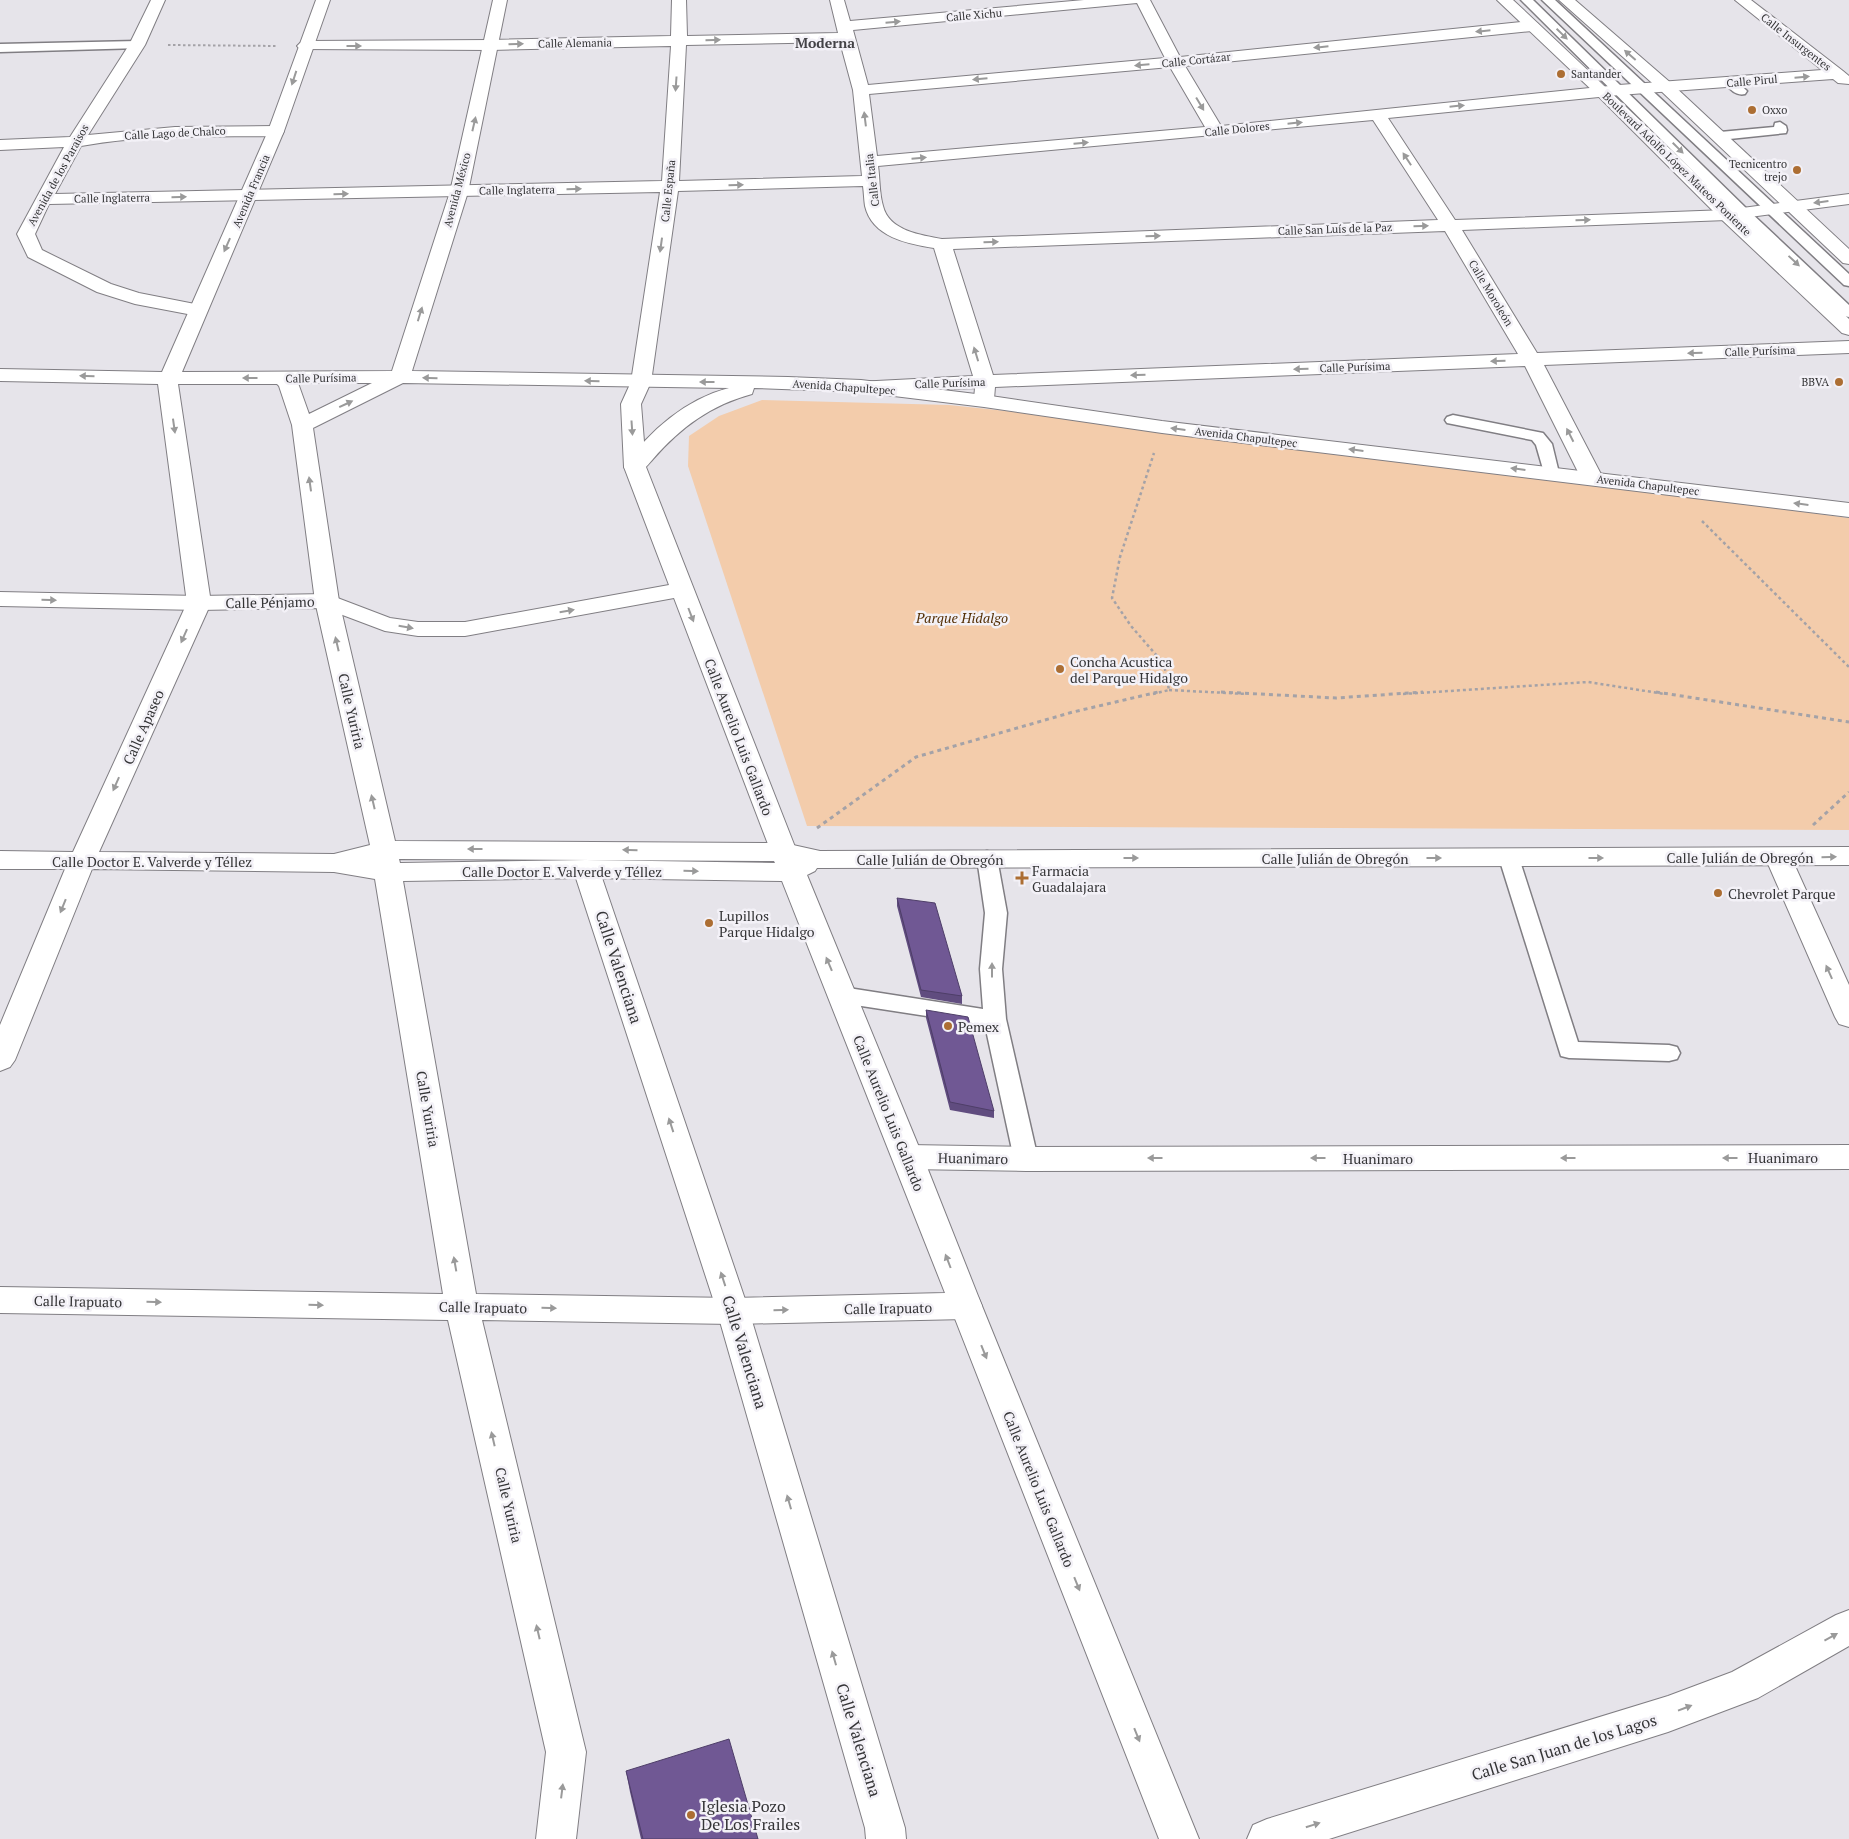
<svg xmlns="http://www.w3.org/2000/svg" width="1849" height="1839" viewBox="0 0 1849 1839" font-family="'PT Serif',serif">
	<rect width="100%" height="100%" fill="#e6e4ea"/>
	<path fill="#f3ccab" d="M 762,400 L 949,405 L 1162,427 L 1849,518 L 1849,830 L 807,826 L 688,466 L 689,436 L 719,416 Z"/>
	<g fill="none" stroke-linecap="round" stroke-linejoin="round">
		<defs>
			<path id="lane" d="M 1521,0 L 1533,0 L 1748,210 L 1849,305 L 1849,317 L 1844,316 L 1738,216 Z
				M 1542,0 L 1555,0 L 1849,274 L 1849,286 L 1844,285 Z
				M 137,41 L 143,45 L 141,48 L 0,52 L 0,44 Z
				M 1731,79 L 1735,80 L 1747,91 L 1745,94 C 1737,96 1730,90 1725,83 L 1727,80 Z
				M 1780,122 L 1786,126 L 1787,130 L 1786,133 L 1720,140 L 1714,136 L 1720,132 L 1774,127 L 1775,123 Z
				M 1453,415 L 1543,433 L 1552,444 L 1559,473 L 1557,476 L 1545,476 L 1536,445 L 1532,440 L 1447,423 L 1445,420 L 1447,417 Z
				M 987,851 L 994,853 L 997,858 L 1007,913 L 1002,969 L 1006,1019 L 1038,1159 L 1034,1165 L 1026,1168 L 1018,1165 L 1014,1159 L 985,1025 L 842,1003 L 834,1000 L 831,995 L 834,990 L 842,987 L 983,1009 L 980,969 L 985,913 L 977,858 L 980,853 Z
				M 1509,851 L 1516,853 L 1519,858 L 1578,1042 L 1669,1045 L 1677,1047 L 1680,1053 L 1677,1059 L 1669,1061 L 1569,1058 L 1561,1056 L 1499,858 L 1502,853 Z"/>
			<path id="street" d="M 151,0 L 165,0 L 145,45 L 88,135 L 175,127 L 276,126 L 282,127 L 284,131 L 282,135 L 276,136 C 211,137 145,134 81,146 L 55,194 L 662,181 L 671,46 L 491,50 L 300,49 L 297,46 L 300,43 L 305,41 L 491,40 L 671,36 L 672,0 L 686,0 L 687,36 L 838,33 L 830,0 L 844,0 L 850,21 L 1084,0 L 1150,0 L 1180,57 L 1532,21 L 1537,23 L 1540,26 L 1537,29 L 1532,31 L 1185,66 L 1221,126 L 1619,85 L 1822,70 L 1735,0 L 1751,0 L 1843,71 L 1849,76 L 1849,84 L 1838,83 L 1833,79 L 1619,95 L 1388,118 L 1455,220 L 1727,210 L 1849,194 L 1849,204 L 1727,220 L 1462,230 L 1537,353 L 1849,341 L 1849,353 L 1544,365 L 1603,478 L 1600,483 L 1592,484 L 1584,483 L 1581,478 L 1525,366 L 995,387 L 994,399 L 991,403 L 984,405 L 977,403 L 974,399 L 975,388 L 864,392 L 857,390 L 854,386 L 857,382 L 973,376 L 934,248 C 908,244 872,237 865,206 C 864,200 864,193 863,186 L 678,191 L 651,382 L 641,404 L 646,467 L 797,852 L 793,858 L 784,861 L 775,858 L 771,852 L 674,598 L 465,636 L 418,636 L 385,631 L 324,608 L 199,610 L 0,606 L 0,592 L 199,596 L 327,594 L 390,618 L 418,622 L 465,622 L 669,585 L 624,467 L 621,404 L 631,382 L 660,192 L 49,204 L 35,234 L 42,250 L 111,284 L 139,293 L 205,306 L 208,310 L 205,314 L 198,316 L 135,304 L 97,292 L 28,257 L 17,234 L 64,147 L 0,150 L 0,140 L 70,137 L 129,45 ZM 1137,3 L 1165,58 L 868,85 L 853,30 ZM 840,42 L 853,90 L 862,176 L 679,181 L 686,45 ZM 1170,67 L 1205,127 L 877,156 L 869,94 ZM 1373,120 L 1438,220 L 942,239 C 921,235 889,231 883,206 C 879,193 880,179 878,166 ZM 1445,231 L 1518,354 L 993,375 L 953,249 Z
				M 1778,848 L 1787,851 L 1791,857 L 1849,985 L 1849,1027 L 1839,1024 L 1835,1017 L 1765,857 L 1769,851 Z
				M 586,860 L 595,863 L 599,869 L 749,1311 L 905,1828 L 906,1839 L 866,1839 L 865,1828 L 717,1311 L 573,869 L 577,863 Z
				M 908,1145 L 1026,1147 L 1849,1145 L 1849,1169 L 1026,1171 L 908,1169 L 897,1165 L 893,1157 L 897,1149 Z
				M 966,1293 L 978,1297 L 982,1306 L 1199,1839 L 1159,1839 L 950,1306 L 954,1297 Z"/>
			<path id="secondary" d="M 316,0 L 330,0 L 284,131 L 182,372 L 392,371 L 450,192 L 493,0 L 507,0 L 468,192 L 412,371 L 788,377 L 861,380 L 984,395 L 1162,421 L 1849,503 L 1849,517 L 1162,433 L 984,407 L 861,392 L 754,388 L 752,394 C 711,405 681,427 653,459 C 644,469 641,475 627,472 L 624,467 C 649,431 686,399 729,388 L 403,383 L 313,428 L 339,601 L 395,841 L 784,843 L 820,851 L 1849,847 L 1849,865 L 817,868 L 815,871 L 807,875 L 923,1157 L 982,1306 L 978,1315 L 966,1319 L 733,1324 L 482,1320 L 586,1752 L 576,1839 L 536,1839 L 546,1752 L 448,1320 L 0,1313 L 0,1287 L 443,1294 L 375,879 L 334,872 L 92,869 L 15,1060 L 10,1067 L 0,1071 L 0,1025 L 65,869 L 0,869 L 0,851 L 73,852 L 187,603 L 158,384 L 0,381 L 0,369 L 162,372 L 268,131 ZM 298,383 L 372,383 L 309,414 ZM 178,384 L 277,384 L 279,386 L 292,425 L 315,601 L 370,845 L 334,854 L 99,852 L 211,603 ZM 399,859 L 774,861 L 775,863 L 586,860 L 400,863 ZM 586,878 L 782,881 L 945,1293 L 733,1298 L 476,1294 L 403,881 Z
				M 1849,1610 L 1849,1646 L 1758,1698 L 1668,1732 L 1329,1839 L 1247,1839 L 1253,1825 L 1267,1819 L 1668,1696 L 1732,1672 L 1836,1615 Z"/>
			<path id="primary" d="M 1497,0 L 1513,0 C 1626,105 1736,214 1849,319 L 1849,335 L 1842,333 L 1721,219 L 1596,94 Z
				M 1559,0 L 1575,0 L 1672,84 L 1849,249 L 1849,264 L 1843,263 L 1660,90 Z"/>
		</defs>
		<use href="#lane" stroke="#807e83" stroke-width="3"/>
		<use href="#street" stroke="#807e83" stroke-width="2"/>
		<use href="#secondary" stroke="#807e83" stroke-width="2"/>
		<use href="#primary" stroke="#807e83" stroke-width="2"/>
		<path stroke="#a4a2a7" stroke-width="2" stroke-dasharray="2.5 2.5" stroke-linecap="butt" d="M 168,45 L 277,46"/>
		<path stroke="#a4a2a7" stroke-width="2.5" stroke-dasharray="3 3" stroke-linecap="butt" d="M 1702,521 L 1849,667
			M 1169,690 L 1247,694
			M 1153,694 L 1169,690 L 1164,664 L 1131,626 L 1112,598 L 1120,557 L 1154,453
			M 1403,694 L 1588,682 L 1665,694"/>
		<path stroke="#a4a2a7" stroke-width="3" stroke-dasharray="4 4" stroke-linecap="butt" d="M 1221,692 L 1336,698 L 1423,692
			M 1656,692 L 1849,722
			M 1813,825 L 1849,792
			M 817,828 L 916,757 L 1073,712 L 1158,692"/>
		<use href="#lane" fill="#fff" fill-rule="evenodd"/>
		<use href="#street" fill="#fff" fill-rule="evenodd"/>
		<use href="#secondary" fill="#fff" fill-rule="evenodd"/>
		<use href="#primary" fill="#fff" fill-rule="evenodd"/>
	</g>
	<path fill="#604c7f" d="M 897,898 L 962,996 L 962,1004 L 921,997 L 897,906 Z
		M 926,1010 L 994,1111 L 994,1118 L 950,1110 L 926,1018 Z
		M 626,1771 L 758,1839 L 641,1839 L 630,1792 Z"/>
	<path fill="#705894" stroke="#4e3e68" d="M 897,898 L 935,903 L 962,996 L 921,990 Z
		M 926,1010 L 968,1017 L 994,1111 L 950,1102 Z
		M 729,1739 L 758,1839 L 643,1839 L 626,1771 Z"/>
	<defs><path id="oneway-solid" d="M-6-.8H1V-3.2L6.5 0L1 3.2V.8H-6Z" transform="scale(1.25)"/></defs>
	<g fill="#9a9a9a">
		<use href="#oneway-solid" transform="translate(893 22) rotate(-5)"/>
		<use href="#oneway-solid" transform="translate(1483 31) rotate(174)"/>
		<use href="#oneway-solid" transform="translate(1562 34) rotate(44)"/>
		<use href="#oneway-solid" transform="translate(713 40) rotate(-1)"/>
		<use href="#oneway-solid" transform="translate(516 44) rotate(-1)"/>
		<use href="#oneway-solid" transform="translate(354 46)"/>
		<use href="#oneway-solid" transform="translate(1321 47) rotate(174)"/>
		<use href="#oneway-solid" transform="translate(1630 55) rotate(-139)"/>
		<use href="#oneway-solid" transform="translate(1142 65) rotate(175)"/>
		<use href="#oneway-solid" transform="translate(1802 77) rotate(-5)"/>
		<use href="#oneway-solid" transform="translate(294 78) rotate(108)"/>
		<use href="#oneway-solid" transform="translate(980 79) rotate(175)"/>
		<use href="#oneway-solid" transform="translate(676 84) rotate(94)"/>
		<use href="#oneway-solid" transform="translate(1200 104) rotate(59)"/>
		<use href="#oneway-solid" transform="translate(1457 106) rotate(-6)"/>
		<use href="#oneway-solid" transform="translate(865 119) rotate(-97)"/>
		<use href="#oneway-solid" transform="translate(1295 123) rotate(-6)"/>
		<use href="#oneway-solid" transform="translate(474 124) rotate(-77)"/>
		<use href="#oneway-solid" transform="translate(1081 143) rotate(-5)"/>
		<use href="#oneway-solid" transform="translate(1678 148) rotate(45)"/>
		<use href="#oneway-solid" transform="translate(919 158) rotate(-5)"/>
		<use href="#oneway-solid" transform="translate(1407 159) rotate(-123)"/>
		<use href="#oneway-solid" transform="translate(736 185) rotate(-2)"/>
		<use href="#oneway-solid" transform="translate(574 189) rotate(-1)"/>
		<use href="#oneway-solid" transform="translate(341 194) rotate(-1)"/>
		<use href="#oneway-solid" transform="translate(179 197) rotate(-1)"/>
		<use href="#oneway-solid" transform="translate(1821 202) rotate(173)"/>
		<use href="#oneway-solid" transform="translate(1583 220) rotate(-2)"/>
		<use href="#oneway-solid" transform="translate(1421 226) rotate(-2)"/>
		<use href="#oneway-solid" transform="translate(1153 236) rotate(-2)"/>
		<use href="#oneway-solid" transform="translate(991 242) rotate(-2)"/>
		<use href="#oneway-solid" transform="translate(227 245) rotate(114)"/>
		<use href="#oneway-solid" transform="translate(661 245) rotate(98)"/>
		<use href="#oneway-solid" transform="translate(1794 261) rotate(43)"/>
		<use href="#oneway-solid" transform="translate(420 314) rotate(-73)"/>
		<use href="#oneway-solid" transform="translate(1695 353) rotate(178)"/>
		<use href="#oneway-solid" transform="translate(976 354) rotate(-107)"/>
		<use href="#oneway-solid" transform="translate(1498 361) rotate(178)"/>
		<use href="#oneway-solid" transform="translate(1301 369) rotate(178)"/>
		<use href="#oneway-solid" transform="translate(1138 375) rotate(178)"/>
		<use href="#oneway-solid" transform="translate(87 376) rotate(-179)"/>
		<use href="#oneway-solid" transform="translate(250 378) rotate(-180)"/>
		<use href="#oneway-solid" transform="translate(430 378) rotate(-179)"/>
		<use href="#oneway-solid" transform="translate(592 381) rotate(-179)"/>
		<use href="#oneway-solid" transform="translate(707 382) rotate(-180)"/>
		<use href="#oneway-solid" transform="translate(346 404) rotate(-25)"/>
		<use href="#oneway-solid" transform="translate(174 426) rotate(82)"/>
		<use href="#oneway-solid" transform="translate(632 428) rotate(86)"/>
		<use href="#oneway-solid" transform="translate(1178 429) rotate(-173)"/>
		<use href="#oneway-solid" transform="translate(1570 435) rotate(-117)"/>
		<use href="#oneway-solid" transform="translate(1356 450) rotate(-173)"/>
		<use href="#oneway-solid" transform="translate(1518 469) rotate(-173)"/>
		<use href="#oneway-solid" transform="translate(310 484) rotate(-98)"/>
		<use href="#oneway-solid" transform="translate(1801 504) rotate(-173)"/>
		<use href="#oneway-solid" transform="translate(49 600) rotate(1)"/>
		<use href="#oneway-solid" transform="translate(567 611) rotate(-10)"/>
		<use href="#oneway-solid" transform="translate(691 615) rotate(69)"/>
		<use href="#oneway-solid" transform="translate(406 627) rotate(10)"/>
		<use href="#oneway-solid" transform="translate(184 636) rotate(114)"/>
		<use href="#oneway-solid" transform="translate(337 644) rotate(-103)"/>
		<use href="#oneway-solid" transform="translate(116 784) rotate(114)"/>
		<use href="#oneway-solid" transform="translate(373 802) rotate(-103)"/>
		<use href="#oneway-solid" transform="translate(475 849) rotate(180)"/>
		<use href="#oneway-solid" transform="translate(630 850) rotate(-179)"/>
		<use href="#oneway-solid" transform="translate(1829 857) rotate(-1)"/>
		<use href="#oneway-solid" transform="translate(1131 858)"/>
		<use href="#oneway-solid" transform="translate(1434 858)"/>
		<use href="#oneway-solid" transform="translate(1596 858)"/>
		<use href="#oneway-solid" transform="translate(691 871) rotate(1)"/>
		<use href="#oneway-solid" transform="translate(63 906) rotate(112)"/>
		<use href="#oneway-solid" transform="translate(829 964) rotate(-113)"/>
		<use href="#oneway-solid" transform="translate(992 970) rotate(-90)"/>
		<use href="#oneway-solid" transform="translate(1829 972) rotate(-114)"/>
		<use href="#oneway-solid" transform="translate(671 1125) rotate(-108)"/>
		<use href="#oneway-solid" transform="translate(1155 1158) rotate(180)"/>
		<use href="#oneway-solid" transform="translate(1318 1158) rotate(180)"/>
		<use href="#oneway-solid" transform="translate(1568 1158) rotate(180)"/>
		<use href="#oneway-solid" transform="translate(1730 1158) rotate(180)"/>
		<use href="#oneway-solid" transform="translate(948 1261) rotate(-111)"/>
		<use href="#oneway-solid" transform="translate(455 1264) rotate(-100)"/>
		<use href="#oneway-solid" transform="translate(723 1279) rotate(-108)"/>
		<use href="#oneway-solid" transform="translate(154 1302) rotate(1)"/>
		<use href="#oneway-solid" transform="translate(316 1305) rotate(1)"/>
		<use href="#oneway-solid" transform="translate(549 1308) rotate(1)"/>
		<use href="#oneway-solid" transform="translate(781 1310) rotate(-1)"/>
		<use href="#oneway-solid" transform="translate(984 1352) rotate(68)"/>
		<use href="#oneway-solid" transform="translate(493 1439) rotate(-103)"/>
		<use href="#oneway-solid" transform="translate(789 1502) rotate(-106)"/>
		<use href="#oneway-solid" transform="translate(1077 1584) rotate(68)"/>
		<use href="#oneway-solid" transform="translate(538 1632) rotate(-103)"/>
		<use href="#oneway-solid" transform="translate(1831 1637) rotate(-29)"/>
		<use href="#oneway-solid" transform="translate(834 1658) rotate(-106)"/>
		<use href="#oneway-solid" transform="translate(1685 1708) rotate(-21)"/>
		<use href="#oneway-solid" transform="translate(1137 1735) rotate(68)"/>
		<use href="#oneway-solid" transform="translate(562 1791) rotate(-83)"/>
		<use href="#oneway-solid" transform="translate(1313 1825) rotate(-17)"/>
	</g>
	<g fill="#ac6e33" stroke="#f3f1f7" stroke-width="2">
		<circle cx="1561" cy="74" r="5"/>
		<circle cx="1752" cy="110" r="5"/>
		<circle cx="1797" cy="170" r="5"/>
		<circle cx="1839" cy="382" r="5"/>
		<circle cx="1060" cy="669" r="5"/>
		<path d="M1019.5 870.5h5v5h5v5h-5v5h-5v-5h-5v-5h5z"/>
		<circle cx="1718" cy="893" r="5"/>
		<circle cx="709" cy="923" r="5"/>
		<circle cx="948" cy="1026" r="5"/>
		<circle cx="691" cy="1815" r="5"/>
	</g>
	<g text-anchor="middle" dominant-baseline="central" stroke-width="5" stroke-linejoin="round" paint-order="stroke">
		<g font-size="11" fill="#343436" stroke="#f3f1f7">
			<text transform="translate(974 15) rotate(-5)">Calle Xichu</text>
			<text transform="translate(1796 42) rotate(38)">Calle Insurgentes</text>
			<text transform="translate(575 43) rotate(-1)">Calle Alemania</text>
			<text transform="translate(1196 60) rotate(-6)">Calle Cortázar</text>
			<text transform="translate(1752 81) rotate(-5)">Calle Pirul</text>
			<text transform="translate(1237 129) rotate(-6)">Calle Dolores</text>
			<text transform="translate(175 133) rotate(-3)">Calle Lago de Chalco</text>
			<text transform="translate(1677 164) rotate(44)">Boulevard Adolfo López Mateos Poniente</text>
			<text transform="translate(58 175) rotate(-61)">Avenida de los Paraisos</text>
			<text transform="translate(872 180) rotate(-97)">Calle Italia</text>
			<text transform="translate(457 190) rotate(-75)">Avenida México</text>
			<text transform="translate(517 190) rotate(-1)">Calle Inglaterra</text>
			<text transform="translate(251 191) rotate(-67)">Avenida Francia</text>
			<text transform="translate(668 191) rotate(-84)">Calle España</text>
			<text transform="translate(112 198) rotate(-1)">Calle Inglaterra</text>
			<text transform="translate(1335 229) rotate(-2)">Calle San Luís de la Paz</text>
			<text transform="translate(1491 293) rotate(59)">Calle Moroleón</text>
			<text transform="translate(1760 351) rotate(-2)">Calle Purísima</text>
			<text transform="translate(1355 367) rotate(-2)">Calle Purísima</text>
			<text transform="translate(321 378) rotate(-1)">Calle Purísima</text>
			<text transform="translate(950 383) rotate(-2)">Calle Purísima</text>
			<text transform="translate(844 387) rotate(4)">Avenida Chapultepec</text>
			<text transform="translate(1246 437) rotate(7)">Avenida Chapultepec</text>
			<text transform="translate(1648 485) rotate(7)">Avenida Chapultepec</text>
		</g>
		<g font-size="11" fill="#343436" stroke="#f3f1f7" text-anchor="start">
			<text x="1571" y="74">Santander</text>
			<text x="1762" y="110">Oxxo</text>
			<text x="1787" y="164" text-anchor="end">Tecnicentro<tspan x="1787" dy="13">trejo</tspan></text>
			<text x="1829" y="382" text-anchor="end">BBVA</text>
		</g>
		<g font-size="14" font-weight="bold" fill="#434246" stroke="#f3f1f7">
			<text x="825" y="42">Moderna</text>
		</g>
		<g font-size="14" fill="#343436" stroke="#f3f1f7">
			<text transform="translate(270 602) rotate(-1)">Calle Pénjamo</text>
			<text transform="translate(352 711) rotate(77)">Calle Yuriria</text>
			<text transform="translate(143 727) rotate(-66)">Calle Apaseo</text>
			<text transform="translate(739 737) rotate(69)">Calle Aurelio Luis Gallardo</text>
			<text x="1740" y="857">Calle Julián de Obregón</text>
			<text x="1335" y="858">Calle Julián de Obregón</text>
			<text x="930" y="859">Calle Julián de Obregón</text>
			<text x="152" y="861">Calle Doctor E. Valverde y Téllez</text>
			<text x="562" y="871">Calle Doctor E. Valverde y Téllez</text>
			<text transform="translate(428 1109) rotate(80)">Calle Yuriria</text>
			<text transform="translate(889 1113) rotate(68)">Calle Aurelio Luis Gallardo</text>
			<text x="1783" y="1157">Huanimaro</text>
			<text transform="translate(973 1158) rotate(1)">Huanimaro</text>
			<text x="1378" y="1158">Huanimaro</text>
			<text transform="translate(78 1301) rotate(1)">Calle Irapuato</text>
			<text transform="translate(483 1307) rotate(1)">Calle Irapuato</text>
			<text transform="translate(888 1308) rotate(-1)">Calle Irapuato</text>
			<text transform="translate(1039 1489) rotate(68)">Calle Aurelio Luis Gallardo</text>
			<text transform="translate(509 1505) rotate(77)">Calle Yuriria</text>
		</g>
		<g font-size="14" font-style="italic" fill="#542f05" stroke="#f3f1f7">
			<text x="962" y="617">Parque Hidalgo</text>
		</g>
		<g font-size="14" fill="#343436" stroke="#f3f1f7" text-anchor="start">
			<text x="1070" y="661">Concha Acustica<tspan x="1070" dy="16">del Parque Hidalgo</tspan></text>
			<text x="1032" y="870">Farmacia<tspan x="1032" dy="16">Guadalajara</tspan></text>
			<text x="1728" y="893">Chevrolet Parque</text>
			<text x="719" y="915">Lupillos<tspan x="719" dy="16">Parque Hidalgo</tspan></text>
			<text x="958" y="1026">Pemex</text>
		</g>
		<g font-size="16" fill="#343436" stroke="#f3f1f7">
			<text transform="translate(619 967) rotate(72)">Calle Valenciana</text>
			<text transform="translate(745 1352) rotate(73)">Calle Valenciana</text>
			<text transform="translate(859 1740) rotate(73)">Calle Valenciana</text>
			<text transform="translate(1564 1747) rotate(-17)">Calle San Juan de los Lagos</text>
		</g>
		<g font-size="16" fill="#343436" stroke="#f3f1f7" text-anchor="start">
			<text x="701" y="1806">Iglesia Pozo<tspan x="701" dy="18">De Los Frailes</tspan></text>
		</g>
	</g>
</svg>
